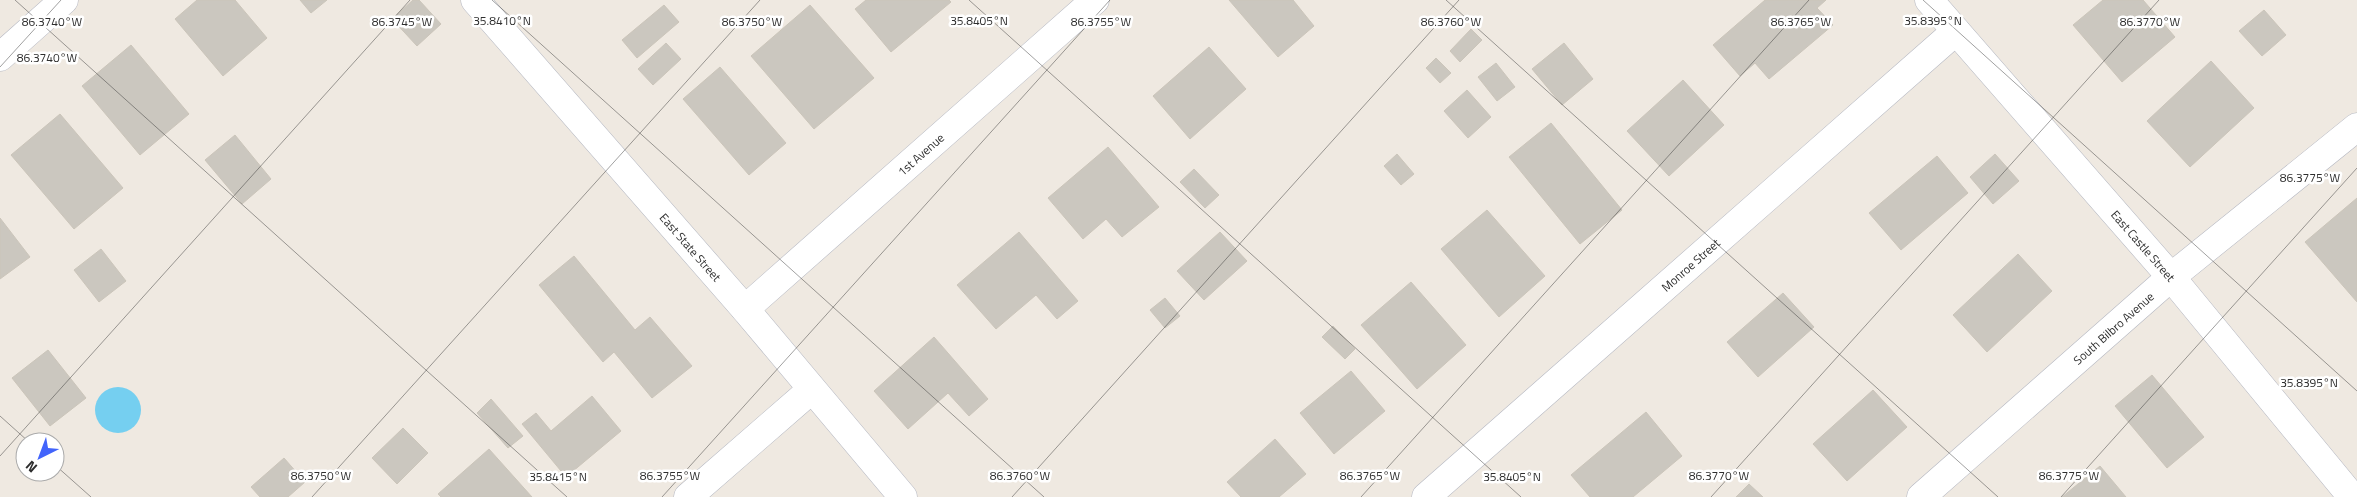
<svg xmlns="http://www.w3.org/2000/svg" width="2357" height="497" viewBox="0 0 2357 497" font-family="'Titillium Web',sans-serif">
	<rect width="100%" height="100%" fill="#efe9e1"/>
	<path fill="#75cff0" d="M95 410a23 23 0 1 1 46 0a23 23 0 1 1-46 0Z"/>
	<path fill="#cbc7bf" stroke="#cbc5ba" d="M 197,0 L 235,0 L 267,38 L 223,76 L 175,19 Z
		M 300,0 L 327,0 L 311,13 Z
		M 413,0 L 419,0 L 441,24 L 417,46 L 392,19 Z
		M 866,0 L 949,0 L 951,2 L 891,52 L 855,9 Z
		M 1229,0 L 1293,0 L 1314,26 L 1278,57 Z
		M 1765,0 L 1826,0 L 1817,8 L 1833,25 L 1769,79 L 1755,63 L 1740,76 L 1713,45 Z
		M 2103,0 L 2143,0 L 2175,37 L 2122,82 L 2073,25 Z
		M 664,5 L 679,22 L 637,58 L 622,40 Z
		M 810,5 L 874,78 L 814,129 L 751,56 Z
		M 2264,10 L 2286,35 L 2262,56 L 2239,31 Z
		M 1471,29 L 1482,40 L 1460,62 L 1450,51 Z
		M 666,43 L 681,59 L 653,85 L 638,69 Z
		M 1564,43 L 1593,79 L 1562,105 L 1532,69 Z
		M 131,45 L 189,114 L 140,155 L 82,86 Z
		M 1209,47 L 1246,89 L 1190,139 L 1153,96 Z
		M 1436,58 L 1451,73 L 1440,83 L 1426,68 Z
		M 2211,61 L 2254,108 L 2190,167 L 2147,121 Z
		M 1496,63 L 1515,87 L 1497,101 L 1478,77 Z
		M 720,67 L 786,143 L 749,175 L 683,99 Z
		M 1683,80 L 1724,125 L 1669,176 L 1627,131 Z
		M 1467,90 L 1491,117 L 1468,138 L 1444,111 Z
		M 60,114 L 123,188 L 74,229 L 11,155 Z
		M 1551,123 L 1622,210 L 1580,244 L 1509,157 Z
		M 235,135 L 271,179 L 242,204 L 205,160 Z
		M 1108,147 L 1159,207 L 1122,237 L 1106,219 L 1083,239 L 1048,198 Z
		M 1397,154 L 1414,174 L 1401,185 L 1384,166 Z
		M 1995,154 L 2019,181 L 1993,204 L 1970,177 Z
		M 1937,156 L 1968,193 L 1901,250 L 1869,213 Z
		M 1194,169 L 1219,195 L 1205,208 L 1180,182 Z
		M 2357,198 L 2357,302 L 2305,242 Z
		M 1487,210 L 1545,276 L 1499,317 L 1441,249 Z
		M 0,218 L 30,257 L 0,279 Z
		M 1019,232 L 1078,301 L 1057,319 L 1036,295 L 996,329 L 957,285 Z
		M 1220,232 L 1247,261 L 1204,300 L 1177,271 Z
		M 101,249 L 126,281 L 99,302 L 74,270 Z
		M 2018,254 L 2052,291 L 1987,352 L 1953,315 Z
		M 574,256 L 635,330 L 650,317 L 692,366 L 652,398 L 614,352 L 603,362 L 539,285 Z
		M 1411,282 L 1466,345 L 1417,389 L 1361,325 Z
		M 1783,293 L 1814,327 L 1758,377 L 1727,342 Z
		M 1165,298 L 1180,316 L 1165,328 L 1150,310 Z
		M 1333,326 L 1355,349 L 1345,359 L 1322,337 Z
		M 934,337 L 988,399 L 969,416 L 948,393 L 908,429 L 874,391 Z
		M 48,350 L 86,398 L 50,426 L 12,378 Z
		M 1351,371 L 1385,411 L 1334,454 L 1300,413 Z
		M 2152,375 L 2204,437 L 2167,468 L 2115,406 Z
		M 1873,390 L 1907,427 L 1847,481 L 1813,444 Z
		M 592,396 L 621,431 L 566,477 L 522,424 L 536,413 L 551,431 Z
		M 491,399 L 523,436 L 508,448 L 477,413 Z
		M 1646,412 L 1682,456 L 1633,497 L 1590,497 L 1571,475 Z
		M 403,428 L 428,453 L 397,484 L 372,458 Z
		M 1275,439 L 1306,474 L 1279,497 L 1241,497 L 1227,482 Z
		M 489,449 L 532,497 L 441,497 L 438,494 Z
		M 284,458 L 305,482 L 288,497 L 260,497 L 251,487 Z
		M 2100,466 L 2126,497 L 2062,497 Z
		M 1749,484 L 1763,497 L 1736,497 Z"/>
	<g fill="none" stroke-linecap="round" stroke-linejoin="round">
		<defs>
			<g id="minor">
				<path id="s1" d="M 475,0 L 745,309 L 903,497"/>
				<path id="s2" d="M 1929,0 L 2171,277 L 2352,497"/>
				<path d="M 0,57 L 64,0"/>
				<path id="s3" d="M 745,309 L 1095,0"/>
				<path d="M 688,497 L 811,390"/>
				<path id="s4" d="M 1426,497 L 1956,31"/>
				<path id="s5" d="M 1921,497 L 2171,277 L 2357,127"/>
			</g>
		</defs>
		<use href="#minor" stroke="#b4b7c1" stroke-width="29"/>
		<use href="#minor" stroke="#fff" stroke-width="28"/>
	</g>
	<path fill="none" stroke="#2e2e2e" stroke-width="1" stroke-opacity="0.45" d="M 15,0 L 567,497M 492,0 L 1044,497M 969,0 L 1521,497M 1446,0 L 1998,497M 1923,0 L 2357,391M 0,67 L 61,0M 0,416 L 29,442M 0,456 L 410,0M 55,465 L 91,497M 312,497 L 760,0M 662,497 L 1110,0M 1012,497 L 1459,0M 1361,497 L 1809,0M 1711,497 L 2159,0M 2061,497 L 2357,168"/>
	<g text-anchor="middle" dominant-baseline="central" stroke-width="5" stroke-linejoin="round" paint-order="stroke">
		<g font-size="12" fill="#2e2e2e" stroke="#fff">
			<text stroke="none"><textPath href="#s3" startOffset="234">1st Avenue</textPath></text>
			<text stroke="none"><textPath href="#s2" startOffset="326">East Castle Street</textPath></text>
			<text stroke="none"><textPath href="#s1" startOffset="328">East State Street</textPath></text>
			<text stroke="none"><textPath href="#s4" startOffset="352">Monroe Street</textPath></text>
			<text stroke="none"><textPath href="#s5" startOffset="256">South Bilbro Avenue</textPath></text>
		</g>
	</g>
	<g font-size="12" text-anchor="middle" fill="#2e2e2e" stroke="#fff" stroke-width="5" stroke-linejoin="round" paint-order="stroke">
		<text x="502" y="25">35.8410°N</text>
		<text x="979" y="25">35.8405°N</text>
		<text x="1933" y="25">35.8395°N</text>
		<text x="52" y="26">86.3740°W</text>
		<text x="402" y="26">86.3745°W</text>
		<text x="752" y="26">86.3750°W</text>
		<text x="1101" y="26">86.3755°W</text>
		<text x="1451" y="26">86.3760°W</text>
		<text x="1801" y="26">86.3765°W</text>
		<text x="2150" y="26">86.3770°W</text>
		<text x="47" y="62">86.3740°W</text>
		<text x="2310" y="182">86.3775°W</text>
		<text x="2309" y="387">35.8395°N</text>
		<text x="321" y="480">86.3750°W</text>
		<text x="670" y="480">86.3755°W</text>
		<text x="1020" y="480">86.3760°W</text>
		<text x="1370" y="480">86.3765°W</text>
		<text x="1719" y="480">86.3770°W</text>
		<text x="2069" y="480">86.3775°W</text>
		<text x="558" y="481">35.8415°N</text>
		<text x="1512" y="481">35.8405°N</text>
	</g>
	<g transform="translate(40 457) rotate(222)"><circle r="24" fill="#ffffff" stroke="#ababab"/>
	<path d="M0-4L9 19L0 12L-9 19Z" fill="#4264fb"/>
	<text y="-8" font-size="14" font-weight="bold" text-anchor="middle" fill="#2e2e2e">N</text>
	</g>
</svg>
